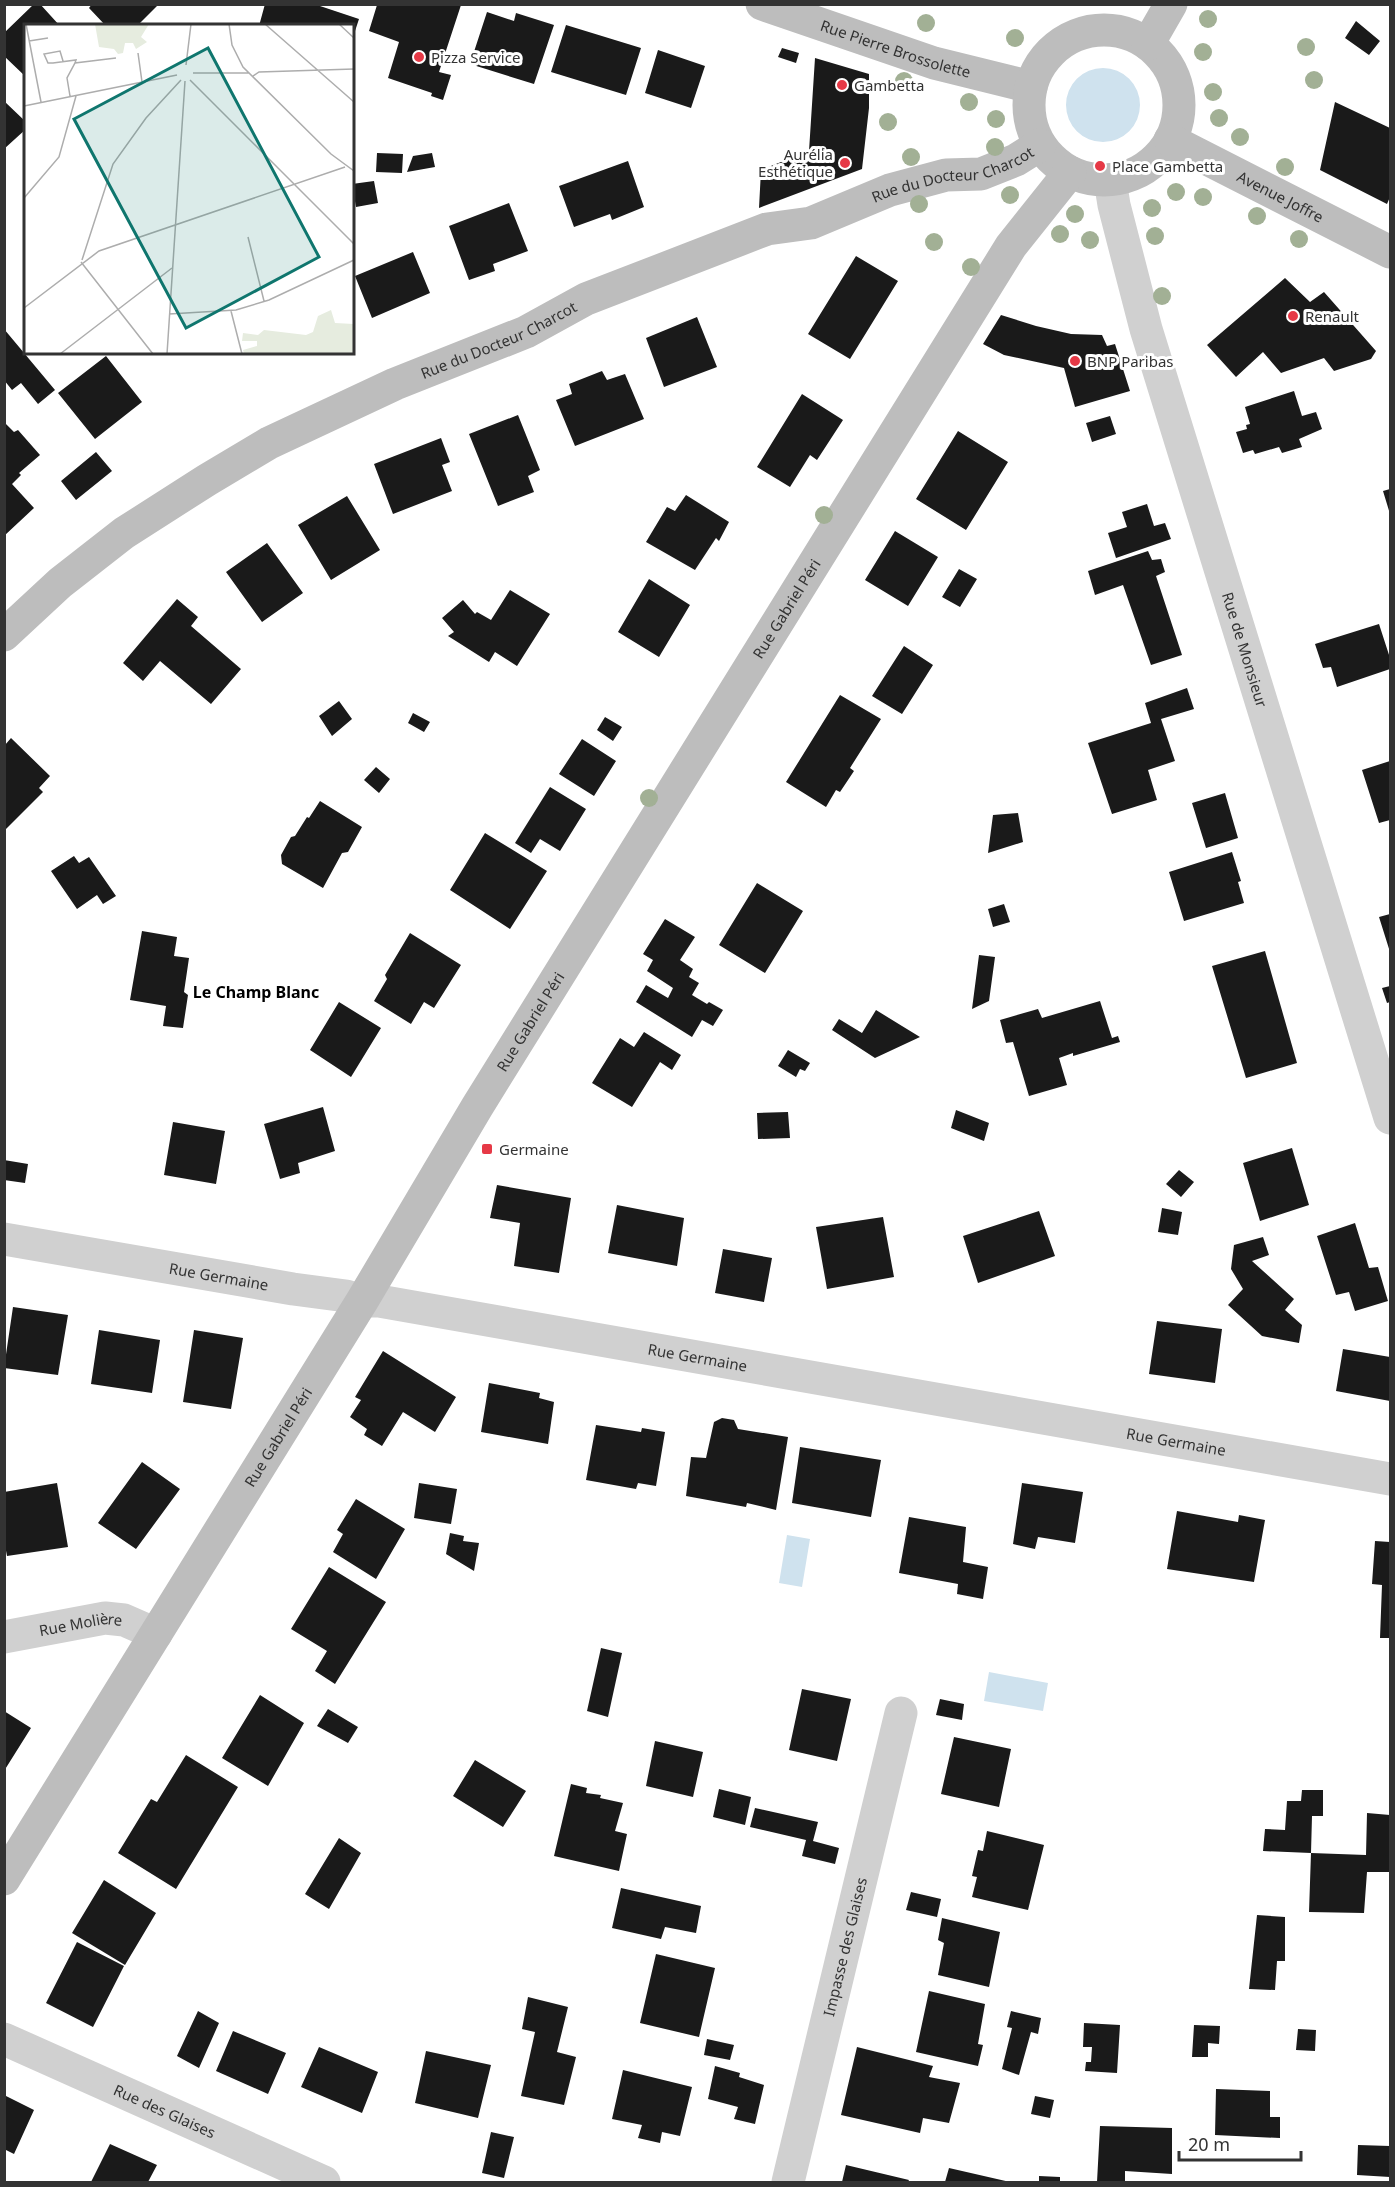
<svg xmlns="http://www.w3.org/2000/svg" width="1395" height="2187" viewBox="0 0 1395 2187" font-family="'Noto Sans',sans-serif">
	<rect width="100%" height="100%" fill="#fff"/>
	<path fill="#cfe2ee" d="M1066 105a37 37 0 1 1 74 0a37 37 0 1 1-74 0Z
		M 787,1535 L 810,1539 L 802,1587 L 779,1583 Z
		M 989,1672 L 1048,1683 L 1043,1711 L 984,1701 Z"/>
	<path fill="#1a1a1a" d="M 34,4 L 40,4 L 60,26 L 26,26 L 26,77 L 4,56 L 4,33 Z
		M 92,4 L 159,4 L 137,26 L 106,26 L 89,8 Z
		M 265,4 L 314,4 L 359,19 L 353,37 L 352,26 L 259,26 Z
		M 377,5 L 461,5 L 439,72 L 451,75 L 443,100 L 431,96 L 432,93 L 388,78 L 399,42 L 369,31 Z
		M 487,12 L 514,21 L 516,13 L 554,25 L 534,84 L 470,64 Z
		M 1356,21 L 1380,41 L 1369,55 L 1345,38 Z
		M 566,25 L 641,48 L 626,95 L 551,72 Z
		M 782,48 L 799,53 L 796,63 L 778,57 Z
		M 658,50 L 705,66 L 691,108 L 645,93 Z
		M 815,58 L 869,74 L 869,108 L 862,169 L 759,208 L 761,170 L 809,151 Z
		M 4,101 L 26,122 L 26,129 L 4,149 Z
		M 1335,102 L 1390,128 L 1390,197 L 1387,204 L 1320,170 Z
		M 377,153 L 403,154 L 402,173 L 376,172 Z
		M 432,153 L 435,167 L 407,172 L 413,156 Z
		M 628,161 L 644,207 L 612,220 L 610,214 L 574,227 L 559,186 Z
		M 374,181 L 378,203 L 356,207 L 352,184 Z
		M 509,203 L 528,251 L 493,264 L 495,271 L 469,280 L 449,226 Z
		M 413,252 L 430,293 L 372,318 L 355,276 Z
		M 856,256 L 898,281 L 850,359 L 808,334 Z
		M 1285,278 L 1310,302 L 1324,292 L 1376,351 L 1371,359 L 1334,371 L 1324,358 L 1281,373 L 1263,352 L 1236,377 L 1207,345 Z
		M 1001,315 L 1036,326 L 1071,334 L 1102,335 L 1107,346 L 1115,344 L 1130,391 L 1075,407 L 1064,368 L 1004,355 L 983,344 Z
		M 697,317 L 717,367 L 664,387 L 646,338 Z
		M 4,329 L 55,390 L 38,404 L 21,383 L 12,390 L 4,380 Z
		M 106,356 L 142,402 L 95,439 L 58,393 Z
		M 602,371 L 607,380 L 625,374 L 644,419 L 575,446 L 556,400 L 572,394 L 569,384 Z
		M 1294,391 L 1302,416 L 1316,412 L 1322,429 L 1299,439 L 1302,447 L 1282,453 L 1279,447 L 1255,454 L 1253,450 L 1243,453 L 1236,432 L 1247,429 L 1246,425 L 1250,424 L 1245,407 Z
		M 802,394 L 843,420 L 817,460 L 810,455 L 790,487 L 757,467 Z
		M 518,415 L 540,470 L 528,476 L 534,492 L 498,506 L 469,434 Z
		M 1110,416 L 1116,434 L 1092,442 L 1086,423 Z
		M 4,422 L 14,432 L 18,430 L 40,455 L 19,473 L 21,475 L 12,484 L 34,508 L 4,536 Z
		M 958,431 L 1008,462 L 966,530 L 916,499 Z
		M 441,438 L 450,462 L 442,465 L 452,491 L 393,514 L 374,464 Z
		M 96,452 L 112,471 L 76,500 L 61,481 Z
		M 1390,489 L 1390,514 L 1383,491 Z
		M 686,495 L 729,522 L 719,541 L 716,538 L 695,570 L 646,542 L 667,507 L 675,511 Z
		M 347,496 L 380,550 L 331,580 L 298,525 Z
		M 1147,504 L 1154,526 L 1165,523 L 1171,539 L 1116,558 L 1108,533 L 1127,527 L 1122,512 Z
		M 895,531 L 938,557 L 908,606 L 865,580 Z
		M 267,543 L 303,593 L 262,622 L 226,572 Z
		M 1148,551 L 1152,560 L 1161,559 L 1165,572 L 1156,576 L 1182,655 L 1151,665 L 1123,585 L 1095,595 L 1088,571 Z
		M 959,569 L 977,579 L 960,607 L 942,597 Z
		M 649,579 L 690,605 L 659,657 L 618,632 Z
		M 510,590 L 550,614 L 517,666 L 495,652 L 489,662 L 448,636 L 454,632 L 442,618 L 463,600 L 475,614 L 477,612 L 491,620 Z
		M 177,599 L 198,617 L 191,626 L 241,669 L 211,704 L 160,661 L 143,681 L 123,663 Z
		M 1379,624 L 1390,658 L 1390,669 L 1337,687 L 1331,667 L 1323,668 L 1315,644 Z
		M 904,646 L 933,665 L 902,714 L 872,696 Z
		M 1187,688 L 1194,709 L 1161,719 L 1175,761 L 1148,770 L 1157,800 L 1112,814 L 1088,743 L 1151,723 L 1145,703 Z
		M 840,695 L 881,719 L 850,768 L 854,771 L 840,792 L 836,790 L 826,807 L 786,782 Z
		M 339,701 L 352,719 L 332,736 L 319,716 Z
		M 413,713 L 430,722 L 424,732 L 408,723 Z
		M 605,717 L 622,727 L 613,741 L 597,730 Z
		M 11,738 L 50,776 L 39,788 L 43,792 L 5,830 L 5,745 Z
		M 582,739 L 616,761 L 594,796 L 559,774 Z
		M 1390,761 L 1390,820 L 1379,823 L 1362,770 Z
		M 376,767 L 390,779 L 379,793 L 364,780 Z
		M 550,787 L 586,809 L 560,851 L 540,839 L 531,853 L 515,843 Z
		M 1225,793 L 1238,838 L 1206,848 L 1192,803 Z
		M 320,801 L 362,827 L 348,852 L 342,853 L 323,888 L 282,864 L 281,855 L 291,837 L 295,836 L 307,817 L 309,818 Z
		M 1018,813 L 1023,842 L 988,853 L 993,815 Z
		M 485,833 L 547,871 L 510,929 L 450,890 Z
		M 1232,852 L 1241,881 L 1238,882 L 1244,903 L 1184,921 L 1169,872 Z
		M 74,856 L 79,863 L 89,857 L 116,896 L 103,904 L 97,895 L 77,909 L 51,871 Z
		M 757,883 L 803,911 L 765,973 L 719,945 Z
		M 1004,904 L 1010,922 L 993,927 L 988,909 Z
		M 1390,914 L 1390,952 L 1379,917 Z
		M 665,919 L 695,937 L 680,960 L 693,969 L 689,977 L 699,983 L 692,995 L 707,1004 L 709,1002 L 723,1010 L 713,1026 L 702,1020 L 692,1037 L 636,1002 L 646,985 L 668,998 L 673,988 L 647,971 L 653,960 L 643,954 Z
		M 142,931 L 177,937 L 174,956 L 189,958 L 184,992 L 188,995 L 183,1028 L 163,1026 L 166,1006 L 130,1000 Z
		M 410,933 L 461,965 L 434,1008 L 424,1002 L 411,1024 L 374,1001 L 387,979 L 385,975 Z
		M 1265,951 L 1297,1063 L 1246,1078 L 1212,966 Z
		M 979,955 L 995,957 L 989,1001 L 972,1009 Z
		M 1390,986 L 1390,1002 L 1387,1003 L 1382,988 Z
		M 1100,1001 L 1112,1038 L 1118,1036 L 1120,1042 L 1073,1056 L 1073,1053 L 1059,1058 L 1067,1085 L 1029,1096 L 1013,1042 L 1006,1043 L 1000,1020 L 1038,1009 L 1042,1018 Z
		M 339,1002 L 381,1028 L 351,1077 L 310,1050 Z
		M 876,1010 L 902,1026 L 920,1037 L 875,1058 L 832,1030 L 839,1019 L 862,1033 Z
		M 644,1032 L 681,1055 L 672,1070 L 660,1062 L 632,1107 L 592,1083 L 620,1038 L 634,1047 Z
		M 788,1050 L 810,1063 L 805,1071 L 800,1069 L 796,1077 L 778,1066 Z
		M 323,1107 L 335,1151 L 298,1163 L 300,1173 L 280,1179 L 264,1124 Z
		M 956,1110 L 989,1123 L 984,1141 L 951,1128 Z
		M 788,1112 L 790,1138 L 758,1139 L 757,1113 Z
		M 173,1122 L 225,1131 L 216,1184 L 164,1175 Z
		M 1292,1148 L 1309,1205 L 1260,1221 L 1243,1163 Z
		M 4,1160 L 28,1164 L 25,1183 L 4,1180 Z
		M 1179,1170 L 1194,1182 L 1181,1197 L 1166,1184 Z
		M 497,1185 L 571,1198 L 559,1273 L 514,1266 L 520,1223 L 490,1218 Z
		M 617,1205 L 684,1218 L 677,1266 L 608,1253 Z
		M 1162,1208 L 1182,1212 L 1178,1235 L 1158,1232 Z
		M 1039,1211 L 1055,1256 L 978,1283 L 963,1236 Z
		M 883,1217 L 894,1277 L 827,1289 L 816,1227 Z
		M 1355,1223 L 1369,1268 L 1378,1267 L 1388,1301 L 1355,1311 L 1349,1292 L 1336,1295 L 1317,1236 Z
		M 1263,1237 L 1269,1255 L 1252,1261 L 1294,1299 L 1285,1310 L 1302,1325 L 1299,1343 L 1262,1336 L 1228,1305 L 1243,1289 L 1231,1269 L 1234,1245 Z
		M 723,1249 L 772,1258 L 764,1302 L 715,1293 Z
		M 13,1307 L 68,1315 L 58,1375 L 4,1368 Z
		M 1157,1321 L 1222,1329 L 1215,1383 L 1149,1374 Z
		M 99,1330 L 160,1340 L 152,1393 L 91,1384 Z
		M 194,1330 L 243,1338 L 231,1409 L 183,1402 Z
		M 1343,1349 L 1390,1357 L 1390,1401 L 1336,1391 Z
		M 383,1351 L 456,1397 L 435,1432 L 403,1412 L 382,1446 L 364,1435 L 367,1429 L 350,1417 L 361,1400 L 355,1397 Z
		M 489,1383 L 540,1393 L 539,1398 L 554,1402 L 548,1444 L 481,1432 Z
		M 722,1418 L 734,1420 L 738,1429 L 788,1437 L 776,1510 L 747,1503 L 746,1507 L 686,1496 L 691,1457 L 706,1458 L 714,1422 Z
		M 596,1425 L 641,1432 L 642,1428 L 665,1432 L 656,1486 L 638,1483 L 636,1489 L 586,1480 Z
		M 800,1447 L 881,1460 L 871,1517 L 792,1503 Z
		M 142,1462 L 180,1489 L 136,1549 L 98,1523 Z
		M 57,1483 L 68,1547 L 7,1556 L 4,1540 L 4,1492 Z
		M 419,1483 L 457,1489 L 451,1524 L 414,1518 Z
		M 1022,1483 L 1083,1492 L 1075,1543 L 1038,1537 L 1035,1549 L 1013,1544 Z
		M 356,1499 L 405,1529 L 376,1579 L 333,1552 L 343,1534 L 337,1530 Z
		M 1177,1511 L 1238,1522 L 1239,1515 L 1265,1520 L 1254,1582 L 1167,1569 Z
		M 909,1517 L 966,1527 L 963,1562 L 988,1567 L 983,1599 L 957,1594 L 958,1584 L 899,1573 Z
		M 450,1533 L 464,1536 L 463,1541 L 479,1543 L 474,1571 L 446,1554 Z
		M 1375,1541 L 1390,1542 L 1390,1638 L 1380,1638 L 1382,1585 L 1372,1584 Z
		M 329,1567 L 386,1602 L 335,1684 L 315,1671 L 327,1651 L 291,1629 Z
		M 601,1648 L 622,1653 L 608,1717 L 587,1711 Z
		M 802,1689 L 851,1699 L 837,1761 L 789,1750 Z
		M 260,1695 L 304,1723 L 268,1786 L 222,1758 Z
		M 940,1699 L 964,1704 L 962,1720 L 936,1715 Z
		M 328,1709 L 358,1727 L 348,1743 L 317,1726 Z
		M 4,1711 L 31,1728 L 4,1771 Z
		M 954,1737 L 1011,1749 L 999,1807 L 941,1794 Z
		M 655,1741 L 703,1752 L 693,1797 L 646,1786 Z
		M 186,1755 L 238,1787 L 176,1889 L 118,1853 L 151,1799 L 157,1802 Z
		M 475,1760 L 526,1791 L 503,1827 L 453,1796 Z
		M 571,1784 L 587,1788 L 586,1793 L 601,1795 L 600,1798 L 623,1803 L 615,1831 L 627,1834 L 619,1871 L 554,1856 Z
		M 719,1789 L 751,1797 L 745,1825 L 713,1817 Z
		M 1302,1790 L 1323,1790 L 1323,1816 L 1312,1816 L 1311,1853 L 1263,1851 L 1265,1829 L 1285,1830 L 1287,1801 L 1301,1801 Z
		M 755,1808 L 818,1822 L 813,1841 L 839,1848 L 835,1864 L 802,1856 L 806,1840 L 750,1827 Z
		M 1367,1813 L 1390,1815 L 1390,1872 L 1367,1872 L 1364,1913 L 1309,1912 L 1311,1853 L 1366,1855 Z
		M 987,1831 L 1044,1845 L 1028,1910 L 972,1897 L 977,1877 L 972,1876 L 978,1850 L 983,1851 Z
		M 339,1838 L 361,1853 L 329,1909 L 305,1894 Z
		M 104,1880 L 156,1913 L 125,1965 L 72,1933 Z
		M 621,1888 L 701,1906 L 696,1933 L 665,1927 L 661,1939 L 612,1928 Z
		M 911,1892 L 941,1899 L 937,1917 L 906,1910 Z
		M 1257,1915 L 1285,1917 L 1285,1961 L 1277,1961 L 1275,1990 L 1249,1989 Z
		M 942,1918 L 1000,1932 L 989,1987 L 938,1975 L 944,1943 L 938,1940 Z
		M 77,1942 L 124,1966 L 93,2027 L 46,2003 Z
		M 656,1954 L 715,1968 L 699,2037 L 640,2023 Z
		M 929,1991 L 985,2004 L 978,2044 L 983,2045 L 978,2066 L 916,2052 Z
		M 528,1997 L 568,2007 L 557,2052 L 576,2057 L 564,2105 L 521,2096 L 535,2032 L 522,2029 Z
		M 198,2011 L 219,2023 L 199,2068 L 177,2056 Z
		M 1011,2011 L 1041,2018 L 1038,2034 L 1031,2032 L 1019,2075 L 1002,2069 L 1012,2028 L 1007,2027 Z
		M 1084,2023 L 1120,2025 L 1117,2073 L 1085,2071 L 1086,2062 L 1091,2062 L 1092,2047 L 1083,2047 Z
		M 1194,2025 L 1220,2026 L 1219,2044 L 1208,2043 L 1208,2057 L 1192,2057 Z
		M 1298,2029 L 1316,2030 L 1315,2051 L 1296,2050 Z
		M 233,2031 L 286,2053 L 268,2094 L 216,2071 Z
		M 707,2039 L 734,2045 L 730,2060 L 704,2055 Z
		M 319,2047 L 378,2072 L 362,2113 L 301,2087 Z
		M 857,2047 L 933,2066 L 929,2077 L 960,2083 L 949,2123 L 923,2118 L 920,2133 L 841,2115 Z
		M 426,2051 L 491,2065 L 478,2118 L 415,2103 Z
		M 715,2066 L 740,2073 L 739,2077 L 764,2085 L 755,2124 L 734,2119 L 738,2107 L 708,2099 Z
		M 623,2070 L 692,2087 L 680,2136 L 662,2132 L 660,2143 L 638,2138 L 642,2125 L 612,2119 Z
		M 1216,2089 L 1270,2091 L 1270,2117 L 1280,2117 L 1280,2138 L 1215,2135 Z
		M 4,2095 L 34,2110 L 14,2154 L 4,2149 Z
		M 1035,2096 L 1054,2100 L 1050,2118 L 1031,2114 Z
		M 1100,2126 L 1172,2128 L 1172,2174 L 1125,2171 L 1125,2182 L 1097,2182 Z
		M 491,2132 L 514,2137 L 504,2178 L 482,2173 Z
		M 110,2144 L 157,2165 L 148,2182 L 91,2182 Z
		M 1358,2145 L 1390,2146 L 1390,2177 L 1357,2175 Z
		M 846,2165 L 909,2180 L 908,2182 L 842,2182 Z
		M 949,2168 L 1010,2182 L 945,2182 Z
		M 1039,2176 L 1060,2177 L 1060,2182 L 1039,2182 Z"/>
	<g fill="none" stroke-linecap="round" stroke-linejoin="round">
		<g stroke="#d0d0d0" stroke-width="33">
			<path id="s1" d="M 1110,180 L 1114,205 L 1146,329 L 1390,1118"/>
			<path id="s2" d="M 4,1239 L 293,1289 L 346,1296 L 362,1301 L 379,1301 L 1390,1479"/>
			<path id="s3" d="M 4,1637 L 105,1618 L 124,1620 L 156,1634"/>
			<path id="s4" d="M 4,2039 L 324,2182"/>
			<path id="s5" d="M 788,2182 L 901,1713"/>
		</g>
		<g stroke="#bdbdbd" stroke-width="33">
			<path id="s6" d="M 762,4 L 934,63 L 1031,87"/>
			<circle cx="1104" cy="105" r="75"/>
			<path d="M 1148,44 L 1171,4"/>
			<path id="s7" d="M 1170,140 L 1390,252"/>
			<path id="s8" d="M 4,635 L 60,583 L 124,533 L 207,480 L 269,443 L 395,384 L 526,332 L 586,299 L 767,229 L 811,223 L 890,190 L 946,175 L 981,174 L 1016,160 L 1040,145"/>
			<path id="s9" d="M 4,1879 L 362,1301 L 477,1107 L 1011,246 L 1070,172"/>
		</g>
	</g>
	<g fill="#a2b095">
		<circle cx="1208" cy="19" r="9"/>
		<circle cx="926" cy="23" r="9"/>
		<circle cx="1015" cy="38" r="9"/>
		<circle cx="1306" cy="47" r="9"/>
		<circle cx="1203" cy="52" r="9"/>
		<circle cx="1314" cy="80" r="9"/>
		<circle cx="904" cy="81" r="9"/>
		<circle cx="1213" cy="92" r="9"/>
		<circle cx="969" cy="102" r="9"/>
		<circle cx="1219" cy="118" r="9"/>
		<circle cx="996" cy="119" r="9"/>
		<circle cx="888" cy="122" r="9"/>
		<circle cx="1240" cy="137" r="9"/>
		<circle cx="995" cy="147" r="9"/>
		<circle cx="911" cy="157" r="9"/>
		<circle cx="1285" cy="167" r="9"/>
		<circle cx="1176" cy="192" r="9"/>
		<circle cx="1010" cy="195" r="9"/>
		<circle cx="1203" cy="197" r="9"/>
		<circle cx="919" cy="204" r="9"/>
		<circle cx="1152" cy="208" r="9"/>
		<circle cx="1075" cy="214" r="9"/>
		<circle cx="1257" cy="216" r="9"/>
		<circle cx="1060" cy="234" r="9"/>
		<circle cx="1155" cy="236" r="9"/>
		<circle cx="1299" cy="239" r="9"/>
		<circle cx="1090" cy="240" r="9"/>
		<circle cx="934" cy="242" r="9"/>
		<circle cx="971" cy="267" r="9"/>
		<circle cx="1162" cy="296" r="9"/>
		<circle cx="824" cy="515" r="9"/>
		<circle cx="649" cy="798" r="9"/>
	</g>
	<g fill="#e63946" stroke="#fff" stroke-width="2">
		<circle cx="419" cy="57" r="6"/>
		<circle cx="842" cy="85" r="6"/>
		<circle cx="845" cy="163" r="6"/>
		<circle cx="1100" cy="166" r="6"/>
		<circle cx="1293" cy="316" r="6"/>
		<circle cx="1075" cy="361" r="6"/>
		<rect x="481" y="1143" width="12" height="12" rx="3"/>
	</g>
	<g text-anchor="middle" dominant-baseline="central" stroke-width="6" stroke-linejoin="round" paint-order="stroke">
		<g font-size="15" fill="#333" stroke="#fff">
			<text stroke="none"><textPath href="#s6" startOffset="141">Rue Pierre Brossolette</textPath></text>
			<text stroke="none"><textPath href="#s8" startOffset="1066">Rue du Docteur Charcot</textPath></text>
			<text stroke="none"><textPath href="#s7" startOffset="124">Avenue Joffre</textPath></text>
			<text stroke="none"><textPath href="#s8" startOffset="580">Rue du Docteur Charcot</textPath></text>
			<text stroke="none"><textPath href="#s9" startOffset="1492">Rue Gabriel Péri</textPath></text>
			<text stroke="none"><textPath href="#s1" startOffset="489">Rue de Monsieur</textPath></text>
			<text stroke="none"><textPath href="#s9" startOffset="1006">Rue Gabriel Péri</textPath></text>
			<text stroke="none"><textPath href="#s2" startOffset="218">Rue Germaine</textPath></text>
			<text stroke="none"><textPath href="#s2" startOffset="704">Rue Germaine</textPath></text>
			<text stroke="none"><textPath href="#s9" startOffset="520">Rue Gabriel Péri</textPath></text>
			<text stroke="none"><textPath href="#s2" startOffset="1190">Rue Germaine</textPath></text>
			<text stroke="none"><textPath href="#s3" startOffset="78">Rue Molière</textPath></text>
			<text stroke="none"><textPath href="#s5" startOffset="242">Impasse des Glaises</textPath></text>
			<text stroke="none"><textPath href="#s4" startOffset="176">Rue des Glaises</textPath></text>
		</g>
		<g font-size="15" fill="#333" stroke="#fff" text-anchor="start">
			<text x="431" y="57">Pizza Service</text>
			<text x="854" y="85">Gambetta</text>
			<text x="833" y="154" text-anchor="end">Aurélia<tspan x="833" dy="17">Esthétique</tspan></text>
			<text x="1112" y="166">Place Gambetta</text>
			<text x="1305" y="316">Renault</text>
			<text x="1087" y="361">BNP Paribas</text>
			<text x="499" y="1149">Germaine</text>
		</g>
		<g font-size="16" font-weight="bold" fill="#000" stroke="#fff">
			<text x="256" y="992">Le Champ Blanc</text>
		</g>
	</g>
	<g transform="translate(24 24)">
		<rect width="330" height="330" fill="#fff"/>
		<path d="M 71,0 L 125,0 L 117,13 L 123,18 L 112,25 L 109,19 L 101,19 L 99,29 L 94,30 L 90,25 L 75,23 ZM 307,286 L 311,299 L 330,300 L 330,330 L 220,330 L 219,326 L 233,322 L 233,317 L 218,317 L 219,309 L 234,311 L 240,306 L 282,311 L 289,308 L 294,292 Z" fill="#e6ecdf"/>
		<path fill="none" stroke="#adadad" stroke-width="1.5" d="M 2,0 L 17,78M 205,0 L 208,21 L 219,43 L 307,130 L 330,147M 241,0 L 330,78M 315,0 L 330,14M 5,17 L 24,14M 114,29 L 118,58M 39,37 L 36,27 L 20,30 L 24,39 L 29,39 L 52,36 L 51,39M 162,41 L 167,0M 169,49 L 225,49M 229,52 L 235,48 L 330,45M 166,56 L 330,220M 46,72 L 43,54 L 51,39 L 92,34M 0,82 L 153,51M 0,174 L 35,133 L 52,72M 224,213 L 240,277M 58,236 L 89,140 L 122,94 L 157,56M 57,238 L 129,330M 0,284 L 75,227 L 321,143M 207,287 L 218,330M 145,290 L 212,286 L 245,276 L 330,236M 36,330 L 148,244M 143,330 L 161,57"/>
		<path fill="#0f766e" fill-opacity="0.15" stroke="#0f766e" stroke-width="3" d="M 184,24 L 295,233 L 162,304 L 50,95 Z"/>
		<rect width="330" height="330" fill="none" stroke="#333" stroke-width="3"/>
	</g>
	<rect width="1395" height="2187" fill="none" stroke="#333333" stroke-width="12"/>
	<path d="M1179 2151v9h122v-9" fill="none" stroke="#333333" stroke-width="3"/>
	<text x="1188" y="2151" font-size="18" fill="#333333" stroke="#ffffff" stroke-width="4.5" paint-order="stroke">20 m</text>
</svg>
